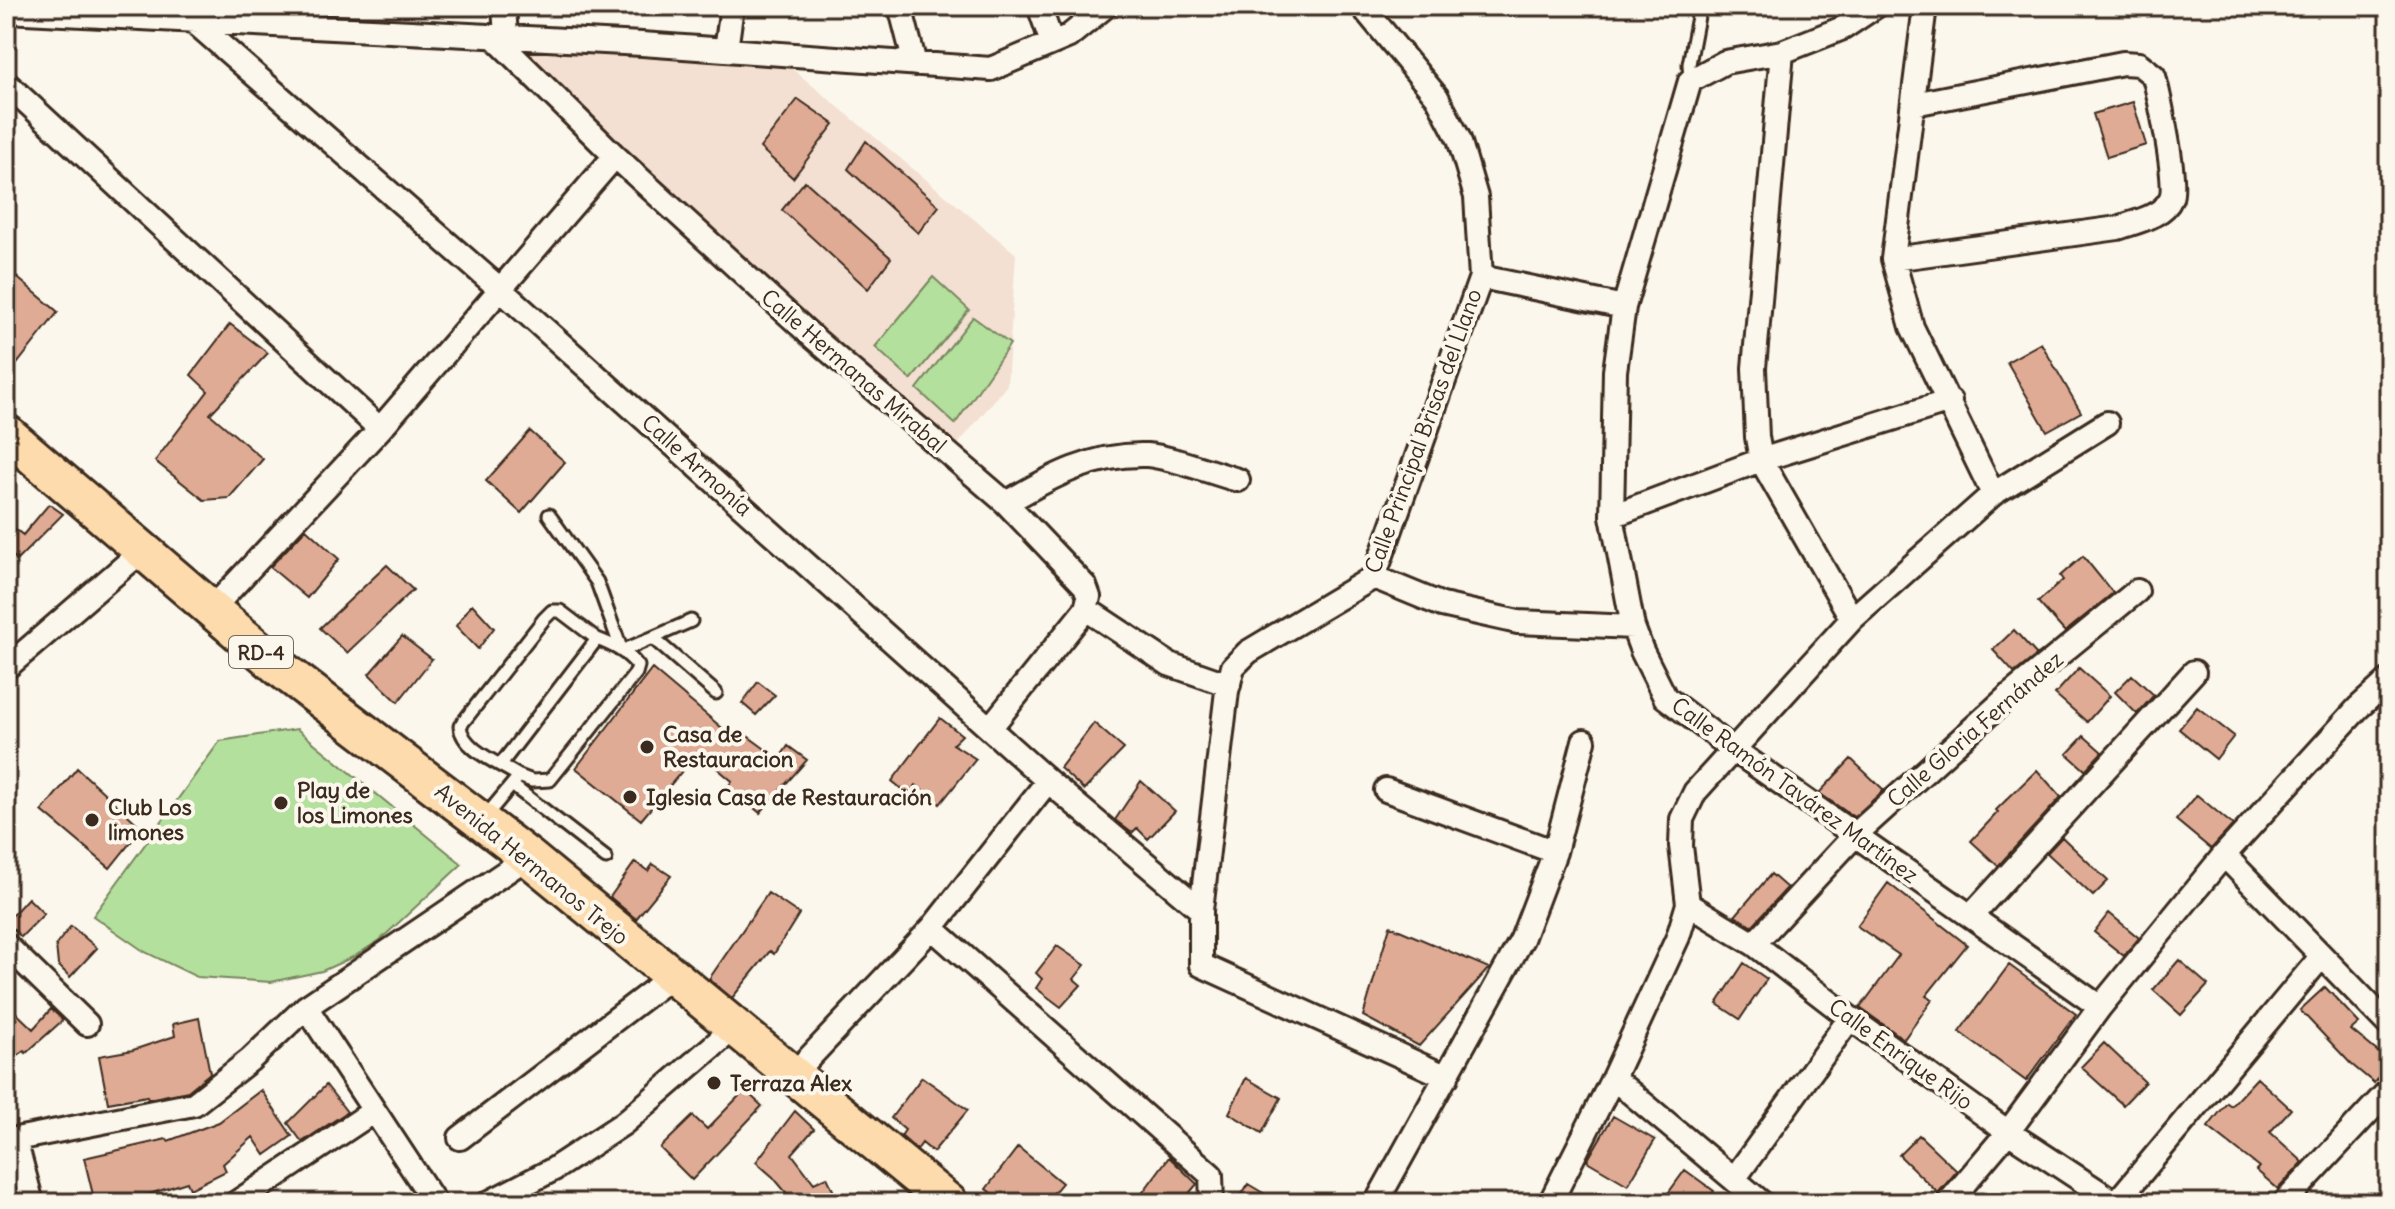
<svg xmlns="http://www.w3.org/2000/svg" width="2395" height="1209" viewBox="0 0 2395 1209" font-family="Delius,sans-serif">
	<rect width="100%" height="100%" fill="#fbf7ec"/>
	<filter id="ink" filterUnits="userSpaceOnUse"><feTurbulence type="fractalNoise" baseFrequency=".0125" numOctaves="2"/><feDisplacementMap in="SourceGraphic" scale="16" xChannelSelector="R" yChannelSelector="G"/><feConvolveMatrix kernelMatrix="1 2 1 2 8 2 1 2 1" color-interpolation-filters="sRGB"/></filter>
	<g filter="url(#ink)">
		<path fill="#f3e0d2" d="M 493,36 L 773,53 L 1016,254 L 1007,385 L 949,455 Z"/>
		<path fill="#b4e09d" stroke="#78855e" stroke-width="2" d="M 933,277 L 969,310 L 911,380 L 875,347 Z
			M 973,317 L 1010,344 L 955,424 L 917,389 Z
			M 297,729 L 462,864 L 380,940 L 355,956 L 322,971 L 271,982 L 197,977 L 145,952 L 93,916 L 220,741 Z"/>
		<path fill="#e0ab95" stroke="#3b2a1e" stroke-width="2" d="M 798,99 L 834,124 L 793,178 L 760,148 Z
			M 2133,102 L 2146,145 L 2107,157 L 2093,114 Z
			M 866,141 L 939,206 L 918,233 L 848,169 Z
			M 805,181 L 891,258 L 868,289 L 782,210 Z
			M 13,274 L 58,312 L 6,378 L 6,283 Z
			M 230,324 L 268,353 L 210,414 L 263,459 L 229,498 L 204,500 L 155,461 L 208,391 L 191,375 Z
			M 2041,343 L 2081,412 L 2047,431 L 2007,362 Z
			M 530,431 L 565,462 L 521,513 L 486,481 Z
			M 49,504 L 63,514 L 17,560 L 9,552 L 12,548 L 6,543 L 6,522 L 23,535 Z
			M 306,529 L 339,559 L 307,598 L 270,567 Z
			M 2083,556 L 2113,593 L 2065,632 L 2038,602 L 2063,580 L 2060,576 Z
			M 387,565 L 413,590 L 347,653 L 320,628 Z
			M 472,604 L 494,628 L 478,649 L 456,626 Z
			M 2014,630 L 2037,655 L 2014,673 L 1993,650 Z
			M 402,636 L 432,659 L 398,702 L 369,674 Z
			M 2079,668 L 2110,696 L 2087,722 L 2055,694 Z
			M 652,669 L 740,743 L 746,735 L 779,759 L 788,746 L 807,760 L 760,813 L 728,786 L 732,781 L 698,752 L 641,820 L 576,768 Z
			M 2132,675 L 2154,695 L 2137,714 L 2115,692 Z
			M 758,682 L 775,695 L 756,715 L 742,703 Z
			M 2197,707 L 2234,736 L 2216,759 L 2179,729 Z
			M 940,718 L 962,735 L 953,744 L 976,759 L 940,804 L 916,785 L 908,794 L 892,781 Z
			M 1094,723 L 1124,749 L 1084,790 L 1060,768 Z
			M 2084,736 L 2102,752 L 2085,770 L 2067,754 Z
			M 1851,759 L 1884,790 L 1854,817 L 1819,793 Z
			M 77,768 L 142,828 L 110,868 L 42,811 Z
			M 2037,770 L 2061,797 L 1998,866 L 1971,841 L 1998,812 L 1996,810 Z
			M 1141,781 L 1175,811 L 1148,839 L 1137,828 L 1132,833 L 1115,820 Z
			M 2197,795 L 2233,825 L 2211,849 L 2176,820 Z
			M 2062,837 L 2108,881 L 2093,896 L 2047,853 Z
			M 635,862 L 648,871 L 653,864 L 671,876 L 636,919 L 610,897 Z
			M 1771,874 L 1787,888 L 1752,926 L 1735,916 Z
			M 1888,883 L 1967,945 L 1926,996 L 1932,1000 L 1904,1039 L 1860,1008 L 1899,955 L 1857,926 Z
			M 768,893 L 799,914 L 774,954 L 770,951 L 732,998 L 709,979 Z
			M 28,898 L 44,914 L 21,937 L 6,922 Z
			M 2109,913 L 2139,938 L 2124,956 L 2094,932 Z
			M 71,926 L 97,948 L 70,977 L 58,965 L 56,945 Z
			M 1390,926 L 1489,968 L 1419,1046 L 1363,1016 Z
			M 1057,946 L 1085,965 L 1074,979 L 1081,985 L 1061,1007 L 1036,988 L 1042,979 L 1036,973 Z
			M 2179,960 L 2208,985 L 2181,1015 L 2153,990 Z
			M 1744,963 L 1767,979 L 1740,1019 L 1717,1004 Z
			M 2009,965 L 2076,1014 L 2026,1081 L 1959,1032 Z
			M 2325,987 L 2359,1023 L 2351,1030 L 2389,1061 L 2374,1083 L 2351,1064 L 2300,1010 Z
			M 6,1003 L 33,1029 L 51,1009 L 63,1020 L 26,1053 L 24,1051 L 6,1063 Z
			M 199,1018 L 210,1073 L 188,1091 L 148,1099 L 147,1096 L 108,1103 L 99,1056 L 133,1050 L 175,1036 L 173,1024 Z
			M 2104,1043 L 2145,1082 L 2123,1105 L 2081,1067 Z
			M 922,1077 L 968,1110 L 933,1152 L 922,1143 L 917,1150 L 901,1136 L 905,1130 L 891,1118 Z
			M 1246,1078 L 1281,1098 L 1262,1133 L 1229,1113 Z
			M 2257,1078 L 2291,1109 L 2270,1132 L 2303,1162 L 2278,1189 L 2256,1170 L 2259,1167 L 2208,1127 L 2227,1103 L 2231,1106 Z
			M 326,1085 L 347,1112 L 302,1142 L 288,1123 Z
			M 261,1090 L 292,1136 L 265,1155 L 253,1137 L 223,1164 L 226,1171 L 190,1189 L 187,1182 L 137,1198 L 138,1203 L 95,1203 L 84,1158 L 167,1139 L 168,1141 L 219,1122 Z
			M 745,1090 L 762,1106 L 692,1180 L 660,1148 L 693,1116 L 707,1129 Z
			M 795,1111 L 814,1129 L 792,1154 L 814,1183 L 827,1177 L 839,1203 L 791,1203 L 789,1196 L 773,1177 L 756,1162 Z
			M 1613,1116 L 1655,1140 L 1628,1185 L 1587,1161 Z
			M 1919,1135 L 1957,1171 L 1938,1193 L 1899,1155 Z
			M 1018,1147 L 1062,1183 L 1045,1203 L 1004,1203 L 986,1189 Z
			M 1169,1157 L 1197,1184 L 1181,1203 L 1135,1203 Z
			M 1685,1170 L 1714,1191 L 1706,1203 L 1661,1203 Z
			M 1248,1184 L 1280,1203 L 1237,1203 Z"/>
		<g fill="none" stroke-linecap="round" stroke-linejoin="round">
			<defs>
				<path id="service" d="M 1690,80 L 1689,64 L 1700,6
					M 549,515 L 597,582 L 622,651 L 691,621
					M 654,639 L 716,693
					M 519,776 L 532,781 L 550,780 L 636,673 L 638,666 C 627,652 613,645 597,639
					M 512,785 L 606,858
					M 485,817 L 519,776 C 501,764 462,750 460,726 L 544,619 L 552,611 L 560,611 L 597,639 L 501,764"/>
				<path id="minor" d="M 504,6 L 506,37
					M 900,6 L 915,64
					M 1039,6 L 1052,43
					M 1362,6 L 1437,97 L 1459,139 L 1476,197 L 1481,277 L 1374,577 L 1248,652 L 1233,667 L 1227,691 L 1201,910 L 1201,965 L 1447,1077
					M 1876,6 L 1843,28 L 1782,52 L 1725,62 L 1690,81 L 1624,307 L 1615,371 L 1612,516 L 1633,627 L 1642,651 L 1665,697 L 1734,750 L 2100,1007
					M 1925,6 L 1893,259 L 1912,327 L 1993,494
					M 6,11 L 642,44 L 991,69 L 1069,36 L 1106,6
					M 192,20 L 501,290 L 1048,781 L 1201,910
					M 493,36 L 615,156 L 815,339 L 1006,503 L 1085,586 L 1089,597 L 1086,609 L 990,728
					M 726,50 L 732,6
					M 1782,52 L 1754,368 L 1757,437 L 1761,460 L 1852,619
					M 6,83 L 380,429
					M 1893,259 L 2118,228 C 2134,222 2163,217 2171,198 C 2178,183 2159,96 2154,76 L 2139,64 L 2123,63 L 1914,104
					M 1481,277 L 1624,307
					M 1006,503 C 1050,477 1094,453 1147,455 C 1172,457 1212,473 1238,480
					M 1612,516 L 1761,460 L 1950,401
					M 1374,577 L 1442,605 L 1518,622 L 1633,627
					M 1086,609 L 1169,664 L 1229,685
					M 211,610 L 380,429 L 615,156
					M 6,668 L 143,550
					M 1386,790 L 1555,852
					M 2224,855 L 2389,1025
					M 1688,904 L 1754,944 L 1850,1018 L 2008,1132 L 2116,1203
					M 1971,916 L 2194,672
					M 932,928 L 1211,1175 L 1212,1203
					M 1754,944 L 1856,834 L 2011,694 L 2137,591
					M 6,945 L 87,1024
					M 306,1007 L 435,1203
					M 792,1076 L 932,928 L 1048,781
					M 1613,1078 L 1762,1203
					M 460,1138 L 671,977
					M 15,1139 L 32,1203
					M 6,1141 L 194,1104 L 250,1060 L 306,1007 L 528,857
					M 1734,1179 L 1850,1018
					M 236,1203 L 374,1111
					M 488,1203 L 554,1169 L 624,1123 L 734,1028
					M 1376,1203 L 1522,939 L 1555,852 L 1584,741
					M 1550,1203 L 1613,1078 L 1678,937 L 1688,904 L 1681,846 L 1682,819 L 1695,792 L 1852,619 L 1993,494 L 2107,423
					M 1948,1203 L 2008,1132 L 2100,1007 L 2224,855 L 2358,708 L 2389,680
					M 2116,1203 L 2321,957
					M 2284,1203 L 2389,1090"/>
				<path id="primary" d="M 6,433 L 280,668 L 528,857 L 949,1203"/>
			</defs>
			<use href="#service" stroke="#3b2a1e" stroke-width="17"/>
			<use href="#minor" stroke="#3b2a1e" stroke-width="28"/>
			<use href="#primary" stroke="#3b2a1e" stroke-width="42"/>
			<use href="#service" stroke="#fbf7ec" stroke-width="11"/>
			<use href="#minor" stroke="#fbf7ec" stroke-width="22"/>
			<use href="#primary" stroke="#fddbac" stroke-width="36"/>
		</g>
	</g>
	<g fill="#3b2a1e" stroke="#fbf7ec" stroke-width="3">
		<circle cx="647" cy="747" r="8"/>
		<circle cx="630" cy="797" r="8"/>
		<circle cx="281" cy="803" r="8"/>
		<circle cx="92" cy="820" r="8"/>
		<circle cx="714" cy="1083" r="8"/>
	</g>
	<g text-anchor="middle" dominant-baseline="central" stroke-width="8" stroke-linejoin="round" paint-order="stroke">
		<rect fill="#fbf7ec" stroke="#75685c" stroke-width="2" x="229" y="636" width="64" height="32" rx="6"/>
		<g font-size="20" font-weight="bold" fill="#3b2a1e">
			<text x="261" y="652">RD-4</text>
		</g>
		<g font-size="22" fill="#3b2a1e" stroke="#fbf7ec">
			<text transform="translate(854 371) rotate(41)">Calle Hermanas Mirabal</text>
			<text transform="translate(1423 431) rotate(-70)">Calle Principal Brisas del Llano</text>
			<text transform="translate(697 465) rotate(42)">Calle Armonía</text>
			<text transform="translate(1975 729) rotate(-41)">Calle Gloria Fernández</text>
			<text transform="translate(1795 790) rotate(36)">Calle Ramón Tavárez Martínez</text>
			<text transform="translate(532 864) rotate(39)">Avenida Hermanos Trejo</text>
			<text transform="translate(1901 1054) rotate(36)">Calle Enrique Rijo</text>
		</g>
		<g font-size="22" font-weight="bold" fill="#3b2a1e" stroke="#fbf7ec" text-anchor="start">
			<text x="663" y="734">Casa de<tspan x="663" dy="25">Restauracion</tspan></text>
			<text x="297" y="790">Play de<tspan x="297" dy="25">los Limones</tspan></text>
			<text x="646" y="797">Iglesia Casa de Restauración</text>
			<text x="108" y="807">Club Los<tspan x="108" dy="25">limones</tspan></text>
			<text x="730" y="1083">Terraza Alex</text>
		</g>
	</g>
	<rect width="2395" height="1209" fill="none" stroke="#fbf7ec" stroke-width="32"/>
	<rect x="16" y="16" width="2363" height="1177" fill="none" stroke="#3b2a1e" stroke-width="3" filter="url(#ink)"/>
</svg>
